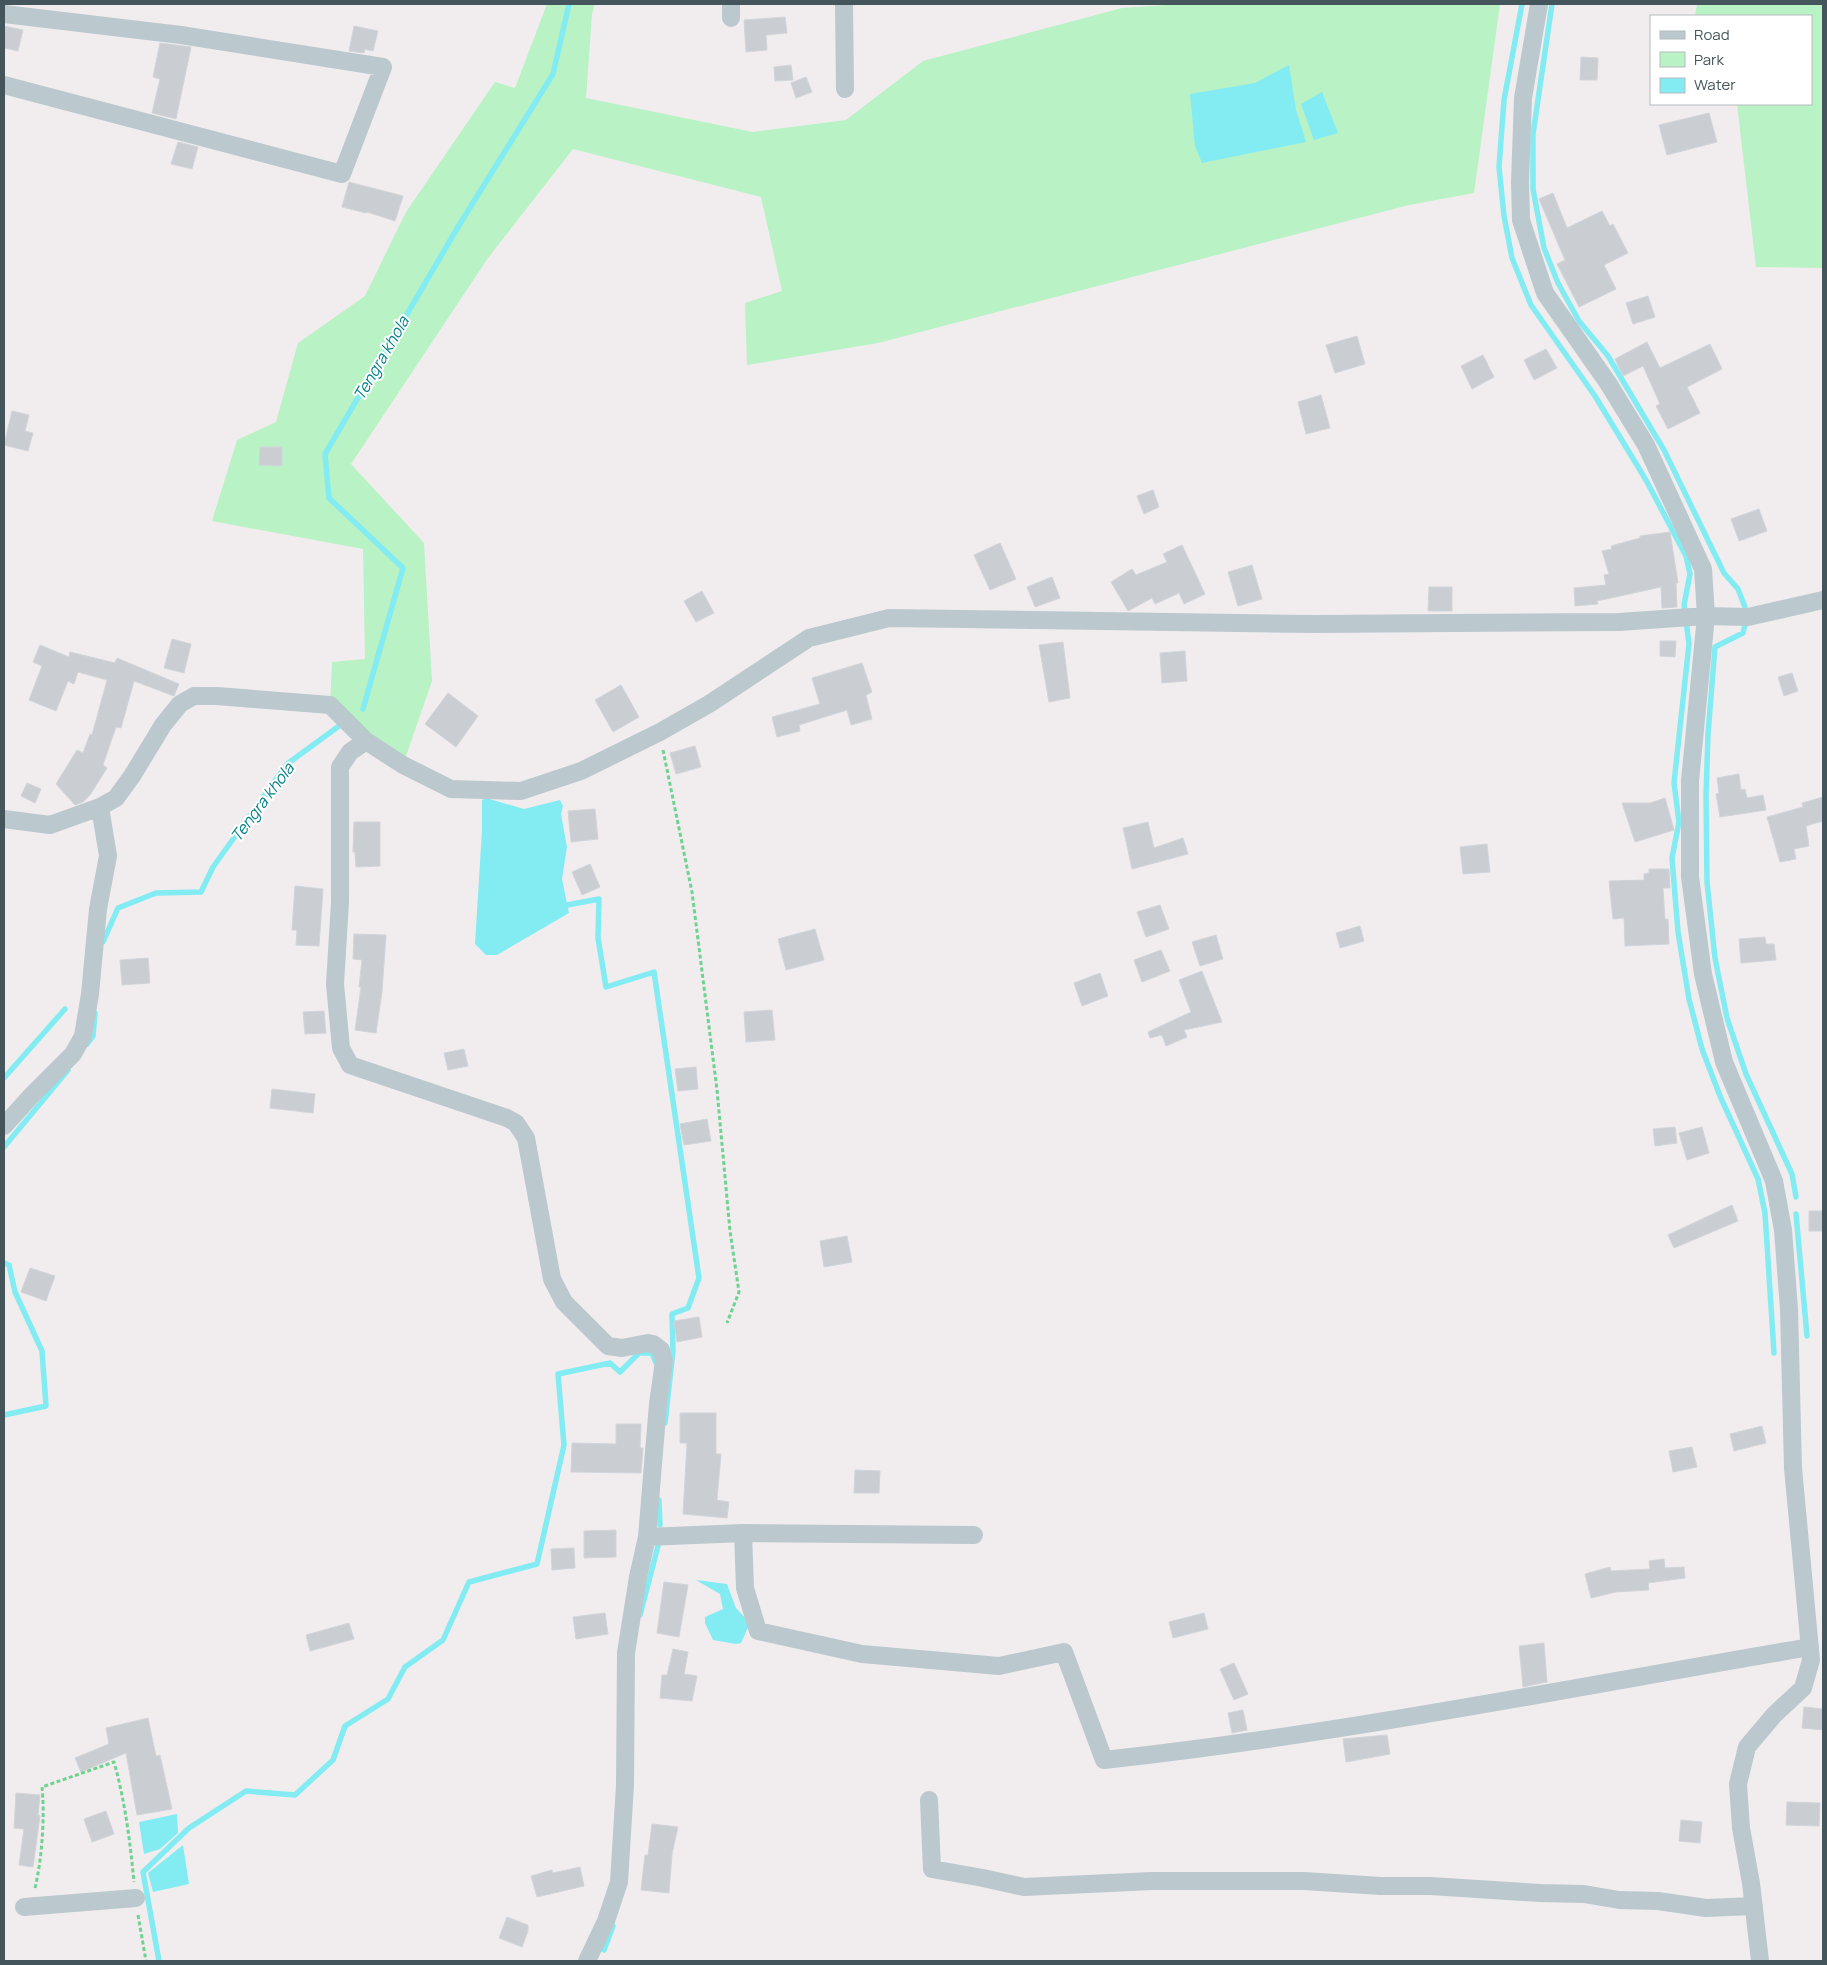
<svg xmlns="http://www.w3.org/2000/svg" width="1827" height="1965" viewBox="0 0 1827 1965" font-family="Manrope,sans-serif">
	<rect width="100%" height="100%" fill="#f1edee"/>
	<path fill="#b8f2c5" d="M 547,4 L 595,4 L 592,14 L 586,98 L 753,132 L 846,120 L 923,61 L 1122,8 L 1180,4 L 1500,4 L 1474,193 L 1409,205 L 878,343 L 747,365 L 745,303 L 782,291 L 761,197 L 573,149 L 488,258 L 351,464 L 424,543 L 432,681 L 403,765 L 330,705 L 332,662 L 365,659 L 363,549 L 212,521 L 237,440 L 276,422 L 298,343 L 365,296 L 406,212 L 495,82 L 515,88 Z
		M 1697,4 L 1823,4 L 1823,268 L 1756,267 L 1737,104 L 1811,104 L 1811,16 L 1695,16 Z"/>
	<path fill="#82ecf2" d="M 1289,65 L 1296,110 L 1306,142 L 1202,163 L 1195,146 L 1190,94 L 1255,83 Z
		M 1322,92 L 1338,133 L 1314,140 L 1301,104 Z
		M 486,798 L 524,809 L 560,800 L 563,806 L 561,814 L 567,847 L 562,879 L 569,913 L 497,955 L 486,955 L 475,944 L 482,830 L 482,800 Z
		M 696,1580 L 727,1584 L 736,1608 L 750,1623 L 741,1643 L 736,1644 L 713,1640 L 705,1623 L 705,1617 L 723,1609 L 720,1594 Z
		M 177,1814 L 178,1833 L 160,1849 L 144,1854 L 139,1822 Z
		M 183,1845 L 189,1884 L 153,1892 L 148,1873 Z"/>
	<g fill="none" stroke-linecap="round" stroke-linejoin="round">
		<path stroke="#82ecf2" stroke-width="5.5" d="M 1522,4 L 1504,100 L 1499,167 L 1504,216 L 1512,258 L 1531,305 L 1595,396 L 1646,480 L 1686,556 L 1690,574 L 1684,605 L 1689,644 L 1674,783 L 1679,822 L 1672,858 L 1678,932 L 1689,999 L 1702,1049 L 1720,1096 L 1758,1179 L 1765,1213 L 1774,1353
			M 1552,4 L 1533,134 L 1533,189 L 1544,248 L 1558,283 L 1579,321 L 1608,356 L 1664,450 L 1724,573 L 1738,589 L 1745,607
			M 1745,625 L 1743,633 L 1715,647 L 1708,734 L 1706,796 L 1707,882 L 1715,958 L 1727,1018 L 1746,1074 L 1792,1174 L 1796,1197
			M 363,709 L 403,568 L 329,498 L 325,454 L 458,227 L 553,74 L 569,4
			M 567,905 L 599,899 L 598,938 L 606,987 L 654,972 L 699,1278 L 688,1308 L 672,1314 L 673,1351 L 665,1423
			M 103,942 L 118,908 L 156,893 L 201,892 L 213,867 L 287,764 L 339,726
			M 87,1044 L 93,1036 L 95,1013
			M 4,1078 L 65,1009
			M 4,1147 L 68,1070
			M 1796,1214 L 1807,1336
			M 4,1263 L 9,1265 L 15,1292 L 42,1351 L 46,1406 L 4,1415
			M 659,1500 L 660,1525
			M 640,1615 L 659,1542
			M 604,1950 L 613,1926
			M 159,1961 L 143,1872 L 189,1828 L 246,1791 L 295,1795 L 333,1760 L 345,1726 L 388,1699 L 405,1667 L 443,1640 L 469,1582 L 537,1564 L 564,1445 L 558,1374 L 610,1363 L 620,1372 L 639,1353 L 652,1353 L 656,1363"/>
	</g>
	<path fill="#caced3" stroke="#d1d5da" d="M 785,17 L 787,33 L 766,35 L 767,50 L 746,52 L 744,20 Z
		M 4,26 L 23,30 L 18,51 L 4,48 Z
		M 354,26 L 378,31 L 373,51 L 365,49 L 364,53 L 349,51 Z
		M 160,43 L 191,47 L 176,119 L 152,113 L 160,79 L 153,77 Z
		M 1581,57 L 1598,58 L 1597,80 L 1580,80 Z
		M 791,65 L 793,80 L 775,81 L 774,67 Z
		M 806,77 L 812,92 L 796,98 L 791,83 Z
		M 1709,113 L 1717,142 L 1667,155 L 1659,125 Z
		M 178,142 L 198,147 L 192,169 L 171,164 Z
		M 349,182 L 403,196 L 395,221 L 367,212 L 366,213 L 342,207 Z
		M 1553,193 L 1567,228 L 1602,211 L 1610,226 L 1613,224 L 1628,253 L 1604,265 L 1616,289 L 1579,307 L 1557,264 L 1565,260 L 1539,199 Z
		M 1648,296 L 1655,317 L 1633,324 L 1626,303 Z
		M 1357,336 L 1365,364 L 1335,373 L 1326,345 Z
		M 1647,342 L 1660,368 L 1710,344 L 1722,369 L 1687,387 L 1700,413 L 1668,429 L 1656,406 L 1660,404 L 1643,366 L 1623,376 L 1615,359 Z
		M 1546,349 L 1557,368 L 1534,380 L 1524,360 Z
		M 1483,355 L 1494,377 L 1472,389 L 1461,366 Z
		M 1321,395 L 1330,428 L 1306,434 L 1298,402 Z
		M 12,411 L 29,415 L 25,431 L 33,433 L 28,451 L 4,445 Z
		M 260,447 L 282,447 L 282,466 L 259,465 Z
		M 1153,490 L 1159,507 L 1144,514 L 1137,496 Z
		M 1759,509 L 1767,531 L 1739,541 L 1731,519 Z
		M 1670,532 L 1678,583 L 1676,583 L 1677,607 L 1662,608 L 1661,587 L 1597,601 L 1598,604 L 1575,606 L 1574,588 L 1606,585 L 1604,575 L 1609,574 L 1602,551 L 1612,549 L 1611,546 L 1640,538 L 1640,536 Z
		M 1000,543 L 1016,579 L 990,590 L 974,555 Z
		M 1182,545 L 1205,594 L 1184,604 L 1179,593 L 1155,604 L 1152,598 L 1128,611 L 1111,582 L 1132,569 L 1136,575 L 1167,562 L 1163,554 Z
		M 1252,565 L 1262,599 L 1238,606 L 1228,572 Z
		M 1052,577 L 1060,598 L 1035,607 L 1027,587 Z
		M 1429,587 L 1452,587 L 1452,611 L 1428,611 Z
		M 702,591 L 714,613 L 696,622 L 684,601 Z
		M 172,639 L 191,644 L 184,673 L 164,668 Z
		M 1660,641 L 1676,641 L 1675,657 L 1660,656 Z
		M 1063,642 L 1070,698 L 1049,702 L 1039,645 Z
		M 40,645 L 69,657 L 70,652 L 115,663 L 117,658 L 179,684 L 174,696 L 134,681 L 121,728 L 116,727 L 103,765 L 107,768 L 90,795 L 83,802 L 75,805 L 56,784 L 77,750 L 83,753 L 90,734 L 92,735 L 107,680 L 78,672 L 74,684 L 68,681 L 56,711 L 29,700 L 42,666 L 33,662 Z
		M 1185,651 L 1187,681 L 1162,683 L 1160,653 Z
		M 862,663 L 872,692 L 866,695 L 872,719 L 851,725 L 847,710 L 799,725 L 800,731 L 777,737 L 772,717 L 820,704 L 812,678 Z
		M 1792,673 L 1798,691 L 1784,696 L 1778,677 Z
		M 621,685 L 639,717 L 613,732 L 595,700 Z
		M 448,693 L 478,716 L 456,747 L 425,724 Z
		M 695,746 L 701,767 L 676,774 L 670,753 Z
		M 1739,774 L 1741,790 L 1745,789 L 1747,798 L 1763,795 L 1766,810 L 1720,817 L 1716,794 L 1719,793 L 1717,778 Z
		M 27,783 L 41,789 L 35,803 L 21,796 Z
		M 1823,797 L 1823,821 L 1806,826 L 1809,846 L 1794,849 L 1796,859 L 1780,862 L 1767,817 L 1803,807 L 1802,803 Z
		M 1665,798 L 1674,830 L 1635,842 L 1622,803 L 1650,803 Z
		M 595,809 L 598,839 L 571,842 L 568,811 Z
		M 354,822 L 380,822 L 380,866 L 356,867 L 355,852 L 353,852 Z
		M 1148,822 L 1154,848 L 1183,838 L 1188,854 L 1132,869 L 1123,828 Z
		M 1487,844 L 1490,872 L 1463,874 L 1460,847 Z
		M 590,864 L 600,887 L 582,895 L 572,872 Z
		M 1649,869 L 1669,869 L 1670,888 L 1663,888 L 1665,919 L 1668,919 L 1669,944 L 1625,946 L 1624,918 L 1613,919 L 1609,881 L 1644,880 L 1644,874 L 1649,873 Z
		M 295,886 L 323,889 L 319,946 L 296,945 L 297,930 L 292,930 Z
		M 1160,905 L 1169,929 L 1146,937 L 1137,912 Z
		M 1360,926 L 1364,941 L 1340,948 L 1336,933 Z
		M 815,929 L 824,960 L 786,970 L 778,939 Z
		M 354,934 L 386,935 L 382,992 L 376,1033 L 355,1030 L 361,987 L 359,987 L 362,960 L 353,959 Z
		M 1216,935 L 1223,959 L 1200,966 L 1192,942 Z
		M 1765,937 L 1766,944 L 1774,944 L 1776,960 L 1741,963 L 1739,939 Z
		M 1161,950 L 1170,971 L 1142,982 L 1134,960 Z
		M 148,958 L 150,983 L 122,985 L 120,960 Z
		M 1202,971 L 1222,1022 L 1184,1030 L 1187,1037 L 1166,1046 L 1162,1035 L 1150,1038 L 1148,1032 L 1191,1012 L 1179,980 Z
		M 1100,973 L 1108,996 L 1082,1006 L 1074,983 Z
		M 772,1010 L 775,1040 L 746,1042 L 744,1012 Z
		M 324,1011 L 326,1033 L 305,1034 L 303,1012 Z
		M 464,1049 L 468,1066 L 448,1070 L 444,1053 Z
		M 696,1067 L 698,1089 L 678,1091 L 675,1069 Z
		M 272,1089 L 315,1094 L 313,1113 L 270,1108 Z
		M 707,1119 L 711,1141 L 684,1145 L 680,1124 Z
		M 1675,1127 L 1677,1143 L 1655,1146 L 1653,1129 Z
		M 1702,1127 L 1709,1153 L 1687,1160 L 1679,1133 Z
		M 1732,1205 L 1738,1221 L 1674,1248 L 1668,1235 Z
		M 1809,1211 L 1823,1211 L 1823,1231 L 1809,1231 Z
		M 847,1236 L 852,1262 L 824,1267 L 820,1241 Z
		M 30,1268 L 55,1276 L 46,1301 L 21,1292 Z
		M 699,1317 L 702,1337 L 677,1342 L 674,1321 Z
		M 680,1413 L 716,1413 L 716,1454 L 721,1454 L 717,1500 L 729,1502 L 727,1518 L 683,1514 L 687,1443 L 680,1443 Z
		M 616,1424 L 641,1424 L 640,1448 L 643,1448 L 641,1473 L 571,1472 L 572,1443 L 616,1444 Z
		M 1762,1426 L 1766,1443 L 1734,1451 L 1730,1434 Z
		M 1692,1447 L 1697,1467 L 1673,1472 L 1669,1451 Z
		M 855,1470 L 880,1471 L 879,1493 L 854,1493 Z
		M 616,1530 L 616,1557 L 584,1558 L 584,1531 Z
		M 574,1548 L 575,1568 L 552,1570 L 551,1549 Z
		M 1664,1559 L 1665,1568 L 1684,1567 L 1685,1578 L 1648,1583 L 1649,1590 L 1616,1592 L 1591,1598 L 1585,1574 L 1610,1567 L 1611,1571 L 1650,1569 L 1649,1561 Z
		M 664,1582 L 688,1585 L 679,1637 L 657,1633 Z
		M 605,1613 L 608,1634 L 576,1639 L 573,1617 Z
		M 1204,1613 L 1208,1629 L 1173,1638 L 1169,1622 Z
		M 349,1623 L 354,1639 L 310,1651 L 306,1635 Z
		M 1544,1643 L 1547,1682 L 1523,1687 L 1519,1646 Z
		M 673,1649 L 688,1652 L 684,1674 L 697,1676 L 692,1701 L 660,1698 L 662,1675 L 667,1675 Z
		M 1234,1663 L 1248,1694 L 1234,1700 L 1220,1669 Z
		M 1804,1707 L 1823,1709 L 1823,1730 L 1802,1728 Z
		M 1243,1710 L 1247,1730 L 1232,1733 L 1228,1713 Z
		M 148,1718 L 156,1756 L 160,1755 L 172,1809 L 137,1815 L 126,1753 L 81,1772 L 75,1758 L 109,1744 L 106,1728 Z
		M 1387,1735 L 1390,1754 L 1346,1762 L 1343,1739 Z
		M 16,1793 L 40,1795 L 38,1815 L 40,1816 L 33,1867 L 19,1865 L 24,1829 L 14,1828 Z
		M 1787,1802 L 1820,1803 L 1819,1826 L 1786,1825 Z
		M 106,1811 L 114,1834 L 92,1842 L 84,1819 Z
		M 1681,1820 L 1702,1822 L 1700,1843 L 1679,1841 Z
		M 652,1824 L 678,1827 L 672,1854 L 669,1893 L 641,1890 L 645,1855 L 648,1855 Z
		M 580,1867 L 584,1886 L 537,1897 L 531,1876 L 552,1870 L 553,1873 Z
		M 507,1917 L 528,1925 L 528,1931 L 522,1947 L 499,1938 Z"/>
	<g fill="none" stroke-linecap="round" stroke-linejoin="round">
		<path stroke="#6ed291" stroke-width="3" stroke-dasharray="4 2.5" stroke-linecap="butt" d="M 663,750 L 692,892 L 717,1090 L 730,1231 L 739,1292 L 727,1323
			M 35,1888 C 42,1859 45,1816 42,1787 L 114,1762 C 125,1801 130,1841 134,1882
			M 138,1915 L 146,1961"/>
		<path stroke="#bbc8ce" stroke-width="18" d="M 731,4 L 731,18
			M 844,4 L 845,89
			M 1539,4 L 1523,98 L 1520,182 L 1521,220 L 1545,293 L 1608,383 L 1646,445 L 1703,569 L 1706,616 L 1690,781 L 1690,877 L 1703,974 L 1724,1062 L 1774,1181 L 1783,1230 L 1789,1309 L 1793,1468 L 1811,1660 L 1803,1688 L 1774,1715 L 1747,1747 L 1738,1784 L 1741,1828 L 1751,1883 L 1760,1961
			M 4,14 L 181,35 L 383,67 L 342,174 L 4,85
			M 366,741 L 350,752 L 340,767 L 340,902 L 335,984 L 341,1048 L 350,1065 L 507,1118 L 516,1123 L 526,1138 L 552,1279 L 564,1302 L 608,1346 L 622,1348 L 648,1343 L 653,1344 L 661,1350 L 664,1361 L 658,1404 L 647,1537 L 638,1577 L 626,1653 L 625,1785 L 619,1882 L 606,1921 L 587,1961
			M 4,819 L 50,825 L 100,807 L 116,798 L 132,776 L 163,725 L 180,704 L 194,696 L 217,696 L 330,705 L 366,741 L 403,765 L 451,789 L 521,791 L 581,771 L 660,732 L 709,704 L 809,638 L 889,618 L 1314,624 L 1619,622 L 1706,616 L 1748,617 L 1823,600
			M 4,1126 L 31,1096 L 73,1054 L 83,1036 L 90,994 L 98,909 L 108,856 L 100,807
			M 743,1533 L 974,1535
			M 647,1537 L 743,1533 L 745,1588 L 758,1631 L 862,1654 L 999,1666 L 1064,1652 L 1104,1760 C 1341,1734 1575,1687 1810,1647
			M 929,1800 L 932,1869 L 983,1878 L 1024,1887 L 1152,1881 L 1304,1881 L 1381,1886 L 1430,1886 L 1540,1893 L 1584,1894 L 1619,1900 L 1658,1901 L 1706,1908 L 1754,1906
			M 24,1907 L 136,1898"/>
	</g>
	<g text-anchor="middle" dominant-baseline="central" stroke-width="4" stroke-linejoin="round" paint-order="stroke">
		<g font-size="16" font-style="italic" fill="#068289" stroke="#fff">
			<text transform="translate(381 358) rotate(-60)">Tengra khola</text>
			<text transform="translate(262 802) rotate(-53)">Tengra khola</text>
		</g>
	</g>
	<rect width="1827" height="1965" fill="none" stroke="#45555c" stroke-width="10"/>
	<rect x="1650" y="15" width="162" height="90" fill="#ffffff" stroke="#b5bbbe"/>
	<rect x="1660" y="31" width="25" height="8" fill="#bbc8ce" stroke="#b5bbbe"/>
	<text x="1694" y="40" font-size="15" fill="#45555c">Road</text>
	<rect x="1660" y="52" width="25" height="15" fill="#b8f2c5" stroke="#b5bbbe"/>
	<text x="1694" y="65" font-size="15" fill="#45555c">Park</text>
	<rect x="1660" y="78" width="25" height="15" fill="#82ecf2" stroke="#b5bbbe"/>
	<text x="1694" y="90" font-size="15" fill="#45555c">Water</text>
</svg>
